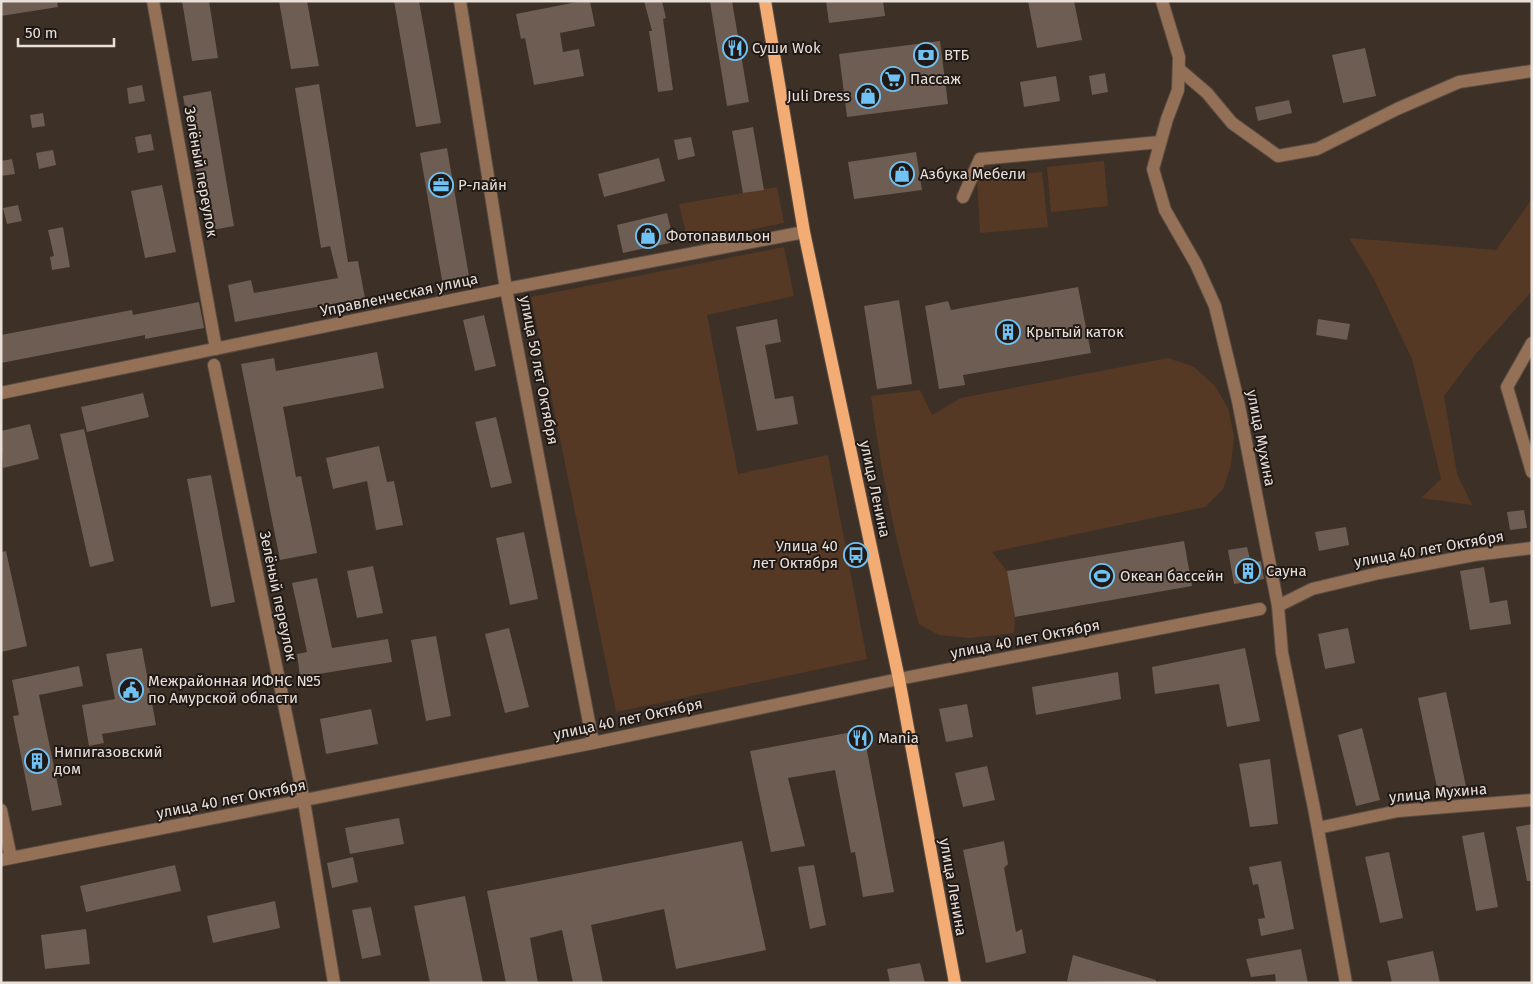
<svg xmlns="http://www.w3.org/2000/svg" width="1533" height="984" viewBox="0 0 1533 984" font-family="'Fira Sans',sans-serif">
	<rect width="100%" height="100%" fill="#3d3026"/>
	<path fill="#563924" d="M 1104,161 L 1108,206 L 1051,212 L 1047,167 Z
		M 1042,172 L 1048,227 L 980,233 L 977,179 Z
		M 777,187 L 784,223 L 688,242 L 679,204 Z
		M 1532,199 L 1532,291 L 1474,356 L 1444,396 L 1457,474 L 1472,505 L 1421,498 L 1441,479 L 1412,359 L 1374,279 L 1349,238 L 1496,250 Z
		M 784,247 L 794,296 L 707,315 L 738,474 L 828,455 L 867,659 L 616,712 L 531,297 Z
		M 1168,358 L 1194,367 L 1215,386 L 1228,408 L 1234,436 L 1231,466 L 1223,489 L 1205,507 L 992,552 L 1007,571 L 1015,617 L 1014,633 L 970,638 L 939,635 L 919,624 C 897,548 881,475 871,396 L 920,390 L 932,415 L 961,398 Z"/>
	<path fill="#6d5d53" d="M 1,1 L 57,1 L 58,7 L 1,16 Z
		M 182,1 L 209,1 L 218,58 L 192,61 Z
		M 279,1 L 307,1 L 319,66 L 291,69 Z
		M 394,1 L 419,1 L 441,123 L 416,127 Z
		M 582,1 L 590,1 L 595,26 L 560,33 L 563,52 L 579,49 L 584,76 L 534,85 L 525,38 L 521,39 L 516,14 Z
		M 644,1 L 662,1 L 666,18 L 663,19 L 673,90 L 658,92 L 649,31 L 652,31 Z
		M 717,1 L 732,1 L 749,102 L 727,106 L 710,2 Z
		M 826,1 L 883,1 L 885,16 L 829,23 Z
		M 1028,1 L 1074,1 L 1082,40 L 1037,48 Z
		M 940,41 L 948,104 L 847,117 L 839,54 Z
		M 1365,48 L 1376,96 L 1343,103 L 1332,55 Z
		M 1105,73 L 1108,92 L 1092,95 L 1089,76 Z
		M 1056,76 L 1060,101 L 1024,107 L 1020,82 Z
		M 319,84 L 348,262 L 358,261 L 365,298 L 235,322 L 228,285 L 251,280 L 254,293 L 338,278 L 330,246 L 321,248 L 295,88 Z
		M 142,85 L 145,101 L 129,104 L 127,88 Z
		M 211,91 L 234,226 L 207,231 L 183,96 Z
		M 1289,100 L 1292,113 L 1258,121 L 1255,107 Z
		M 43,113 L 45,126 L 32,128 L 30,115 Z
		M 753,127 L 764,190 L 743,193 L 732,131 Z
		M 151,134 L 154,150 L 138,153 L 135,137 Z
		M 691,137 L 695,156 L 678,160 L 674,140 Z
		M 447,148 L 470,282 L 443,286 L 420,153 Z
		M 53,150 L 56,165 L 39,169 L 36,153 Z
		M 916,152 L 922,190 L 854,199 L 848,162 Z
		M 659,158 L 665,181 L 604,197 L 598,174 Z
		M 12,159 L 15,174 L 1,176 L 1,161 Z
		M 162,185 L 176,252 L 145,258 L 131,191 Z
		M 18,205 L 22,221 L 7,224 L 3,208 Z
		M 667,213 L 674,242 L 623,253 L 617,225 Z
		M 63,227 L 70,267 L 52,270 L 50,257 L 54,256 L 48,230 Z
		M 1078,287 L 1091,353 L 963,375 L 965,385 L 939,389 L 925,306 L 948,301 L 951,310 Z
		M 899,300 L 912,384 L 877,389 L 864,306 Z
		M 199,302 L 204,328 L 145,339 L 145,335 L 1,363 L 1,335 L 132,310 L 133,315 Z
		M 484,315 L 496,366 L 475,371 L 463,320 Z
		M 777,319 L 781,342 L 765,345 L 775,399 L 793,396 L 798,424 L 757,431 L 736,327 Z
		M 1318,319 L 1350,324 L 1347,340 L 1316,335 Z
		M 377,352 L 384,388 L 283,407 L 296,477 L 301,476 L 317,553 L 280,560 L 241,364 L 274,358 L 276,371 Z
		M 143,393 L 149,417 L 87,432 L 81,407 Z
		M 496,417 L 512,483 L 491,488 L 475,422 Z
		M 30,424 L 39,459 L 3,468 L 1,431 Z
		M 84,429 L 114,561 L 90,567 L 60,434 Z
		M 379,446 L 387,482 L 394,481 L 403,525 L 376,530 L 367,481 L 333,489 L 326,458 Z
		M 211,475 L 235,602 L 211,607 L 187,479 Z
		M 1524,510 L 1527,528 L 1510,530 L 1507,512 Z
		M 1346,527 L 1349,545 L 1319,551 L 1315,532 Z
		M 524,532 L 538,599 L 510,605 L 496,538 Z
		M 1184,541 L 1192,586 L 1015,617 L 1007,571 Z
		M 1247,547 L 1251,563 L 1261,561 L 1264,579 L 1234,584 L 1228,550 Z
		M 6,551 L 27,646 L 1,652 L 1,552 Z
		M 373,566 L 383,613 L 357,618 L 347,571 Z
		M 1484,567 L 1490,603 L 1507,600 L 1511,624 L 1470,630 L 1460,571 Z
		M 317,578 L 332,648 L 388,639 L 392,662 L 300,677 L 297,654 L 307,652 L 292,583 Z
		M 509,628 L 529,707 L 505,713 L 485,634 Z
		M 1348,628 L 1355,663 L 1325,669 L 1318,634 Z
		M 436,636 L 451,716 L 426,721 L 411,640 Z
		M 142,648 L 156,725 L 102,734 L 104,743 L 89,746 L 82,705 L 115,699 L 106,654 Z
		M 1245,648 L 1260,721 L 1227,727 L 1219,684 L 1155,694 L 1152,667 Z
		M 79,666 L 83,686 L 39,695 L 62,805 L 32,811 L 13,716 L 19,715 L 12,680 Z
		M 1118,672 L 1121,699 L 1036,715 L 1032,687 Z
		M 1446,692 L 1467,791 L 1439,797 L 1418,698 Z
		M 967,704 L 973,737 L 946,742 L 939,709 Z
		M 371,709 L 378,744 L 326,754 L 320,719 Z
		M 1362,728 L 1380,800 L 1356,806 L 1338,735 Z
		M 863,730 L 894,892 L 863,897 L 855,852 L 851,853 L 835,770 L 788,778 L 805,846 L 771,852 L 750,751 Z
		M 1270,759 L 1278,824 L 1250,827 L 1239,764 Z
		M 987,766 L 995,800 L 963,807 L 955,773 Z
		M 399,818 L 404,844 L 350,854 L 345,828 Z
		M 1532,824 L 1532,881 L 1527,881 L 1516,827 Z
		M 1484,832 L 1498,907 L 1476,911 L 1462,836 Z
		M 742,841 L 766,950 L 676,969 L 664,909 L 591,925 L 603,983 L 573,983 L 562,930 L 530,938 L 538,983 L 506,983 L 487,891 Z
		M 1004,841 L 1008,864 L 1004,868 L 1016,932 L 1022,929 L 1026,953 L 986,963 L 963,850 Z
		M 1389,852 L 1403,918 L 1380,923 L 1365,857 Z
		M 353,857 L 358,882 L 332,888 L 327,863 Z
		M 1281,861 L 1294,929 L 1261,936 L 1258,919 L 1265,918 L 1258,884 L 1253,885 L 1249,867 Z
		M 175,865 L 181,891 L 86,912 L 80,886 Z
		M 814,865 L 826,925 L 810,929 L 798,867 Z
		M 465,896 L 483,983 L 430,983 L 414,906 Z
		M 275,901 L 280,928 L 213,943 L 207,916 Z
		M 371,907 L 381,955 L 362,959 L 352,910 Z
		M 86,929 L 90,964 L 45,969 L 41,935 Z
		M 1301,949 L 1308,983 L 1276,983 L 1275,974 L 1251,977 L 1246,959 Z
		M 1433,951 L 1440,983 L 1392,983 L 1387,961 Z
		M 1073,955 L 1156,980 L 1156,983 L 1067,981 Z
		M 920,963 L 925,983 L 890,983 L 887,969 Z"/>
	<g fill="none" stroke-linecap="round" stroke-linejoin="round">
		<defs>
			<path id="minor" d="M 153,1 L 216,349
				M 460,1 L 506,289 L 593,743
				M 1162,1 L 1179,57 L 1178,90 L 1167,119 L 1153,169 L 1165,210 L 1196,264 L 1215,306 L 1238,401 L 1278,606 L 1282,653 L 1314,808 L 1346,983
				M 1179,69 L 1207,93 L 1232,123 L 1278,156 L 1317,149 L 1397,109 L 1459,82 L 1532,71
				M 963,197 L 980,159 L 1160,142
				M 1532,343 L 1507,387 L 1532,472
				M 214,365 L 304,801 L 334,983
				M 1,393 L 506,289 L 804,232
				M 1278,606 L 1312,589 L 1379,573 L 1474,555 L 1532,548
				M 1,810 L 11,858
				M 1318,828 L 1398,811 L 1532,800
				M 1,860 L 593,743 L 899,679 L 1260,609"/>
			<path id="major" d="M 765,1 L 804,232 L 899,679 L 955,983"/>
		</defs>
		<use href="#minor" stroke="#594c43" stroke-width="14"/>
		<use href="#major" stroke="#594c43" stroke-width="14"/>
		<use href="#minor" stroke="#947057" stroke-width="12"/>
		<use href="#major" stroke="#f4ac75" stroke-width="12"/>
	</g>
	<defs>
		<symbol id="restaurant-ring" viewBox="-11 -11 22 22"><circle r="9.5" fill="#201915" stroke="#70c2f4" stroke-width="1.5"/><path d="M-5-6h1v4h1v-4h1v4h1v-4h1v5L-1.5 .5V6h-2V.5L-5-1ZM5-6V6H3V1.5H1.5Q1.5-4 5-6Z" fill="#70c2f4"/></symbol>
		<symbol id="bank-ring" viewBox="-11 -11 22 22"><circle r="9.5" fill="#201915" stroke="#70c2f4" stroke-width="1.5"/><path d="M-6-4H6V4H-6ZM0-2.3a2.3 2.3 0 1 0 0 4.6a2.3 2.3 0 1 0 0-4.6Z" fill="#70c2f4"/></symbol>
		<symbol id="supermarket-ring" viewBox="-11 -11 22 22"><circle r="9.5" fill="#201915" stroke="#70c2f4" stroke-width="1.5"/><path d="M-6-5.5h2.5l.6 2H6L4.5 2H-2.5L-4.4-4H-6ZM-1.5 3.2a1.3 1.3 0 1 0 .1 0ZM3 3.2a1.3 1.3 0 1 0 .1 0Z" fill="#70c2f4"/></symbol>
		<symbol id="shop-ring" viewBox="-11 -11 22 22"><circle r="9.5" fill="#201915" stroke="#70c2f4" stroke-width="1.5"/><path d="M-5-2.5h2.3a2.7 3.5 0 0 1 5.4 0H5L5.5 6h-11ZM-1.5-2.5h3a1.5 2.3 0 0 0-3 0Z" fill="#70c2f4"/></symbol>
		<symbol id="office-ring" viewBox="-11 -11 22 22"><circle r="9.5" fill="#201915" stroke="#70c2f4" stroke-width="1.5"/><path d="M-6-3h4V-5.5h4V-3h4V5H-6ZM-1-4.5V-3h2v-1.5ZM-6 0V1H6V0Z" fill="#70c2f4"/></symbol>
		<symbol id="building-ring" viewBox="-11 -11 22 22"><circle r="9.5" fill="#201915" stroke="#70c2f4" stroke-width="1.5"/><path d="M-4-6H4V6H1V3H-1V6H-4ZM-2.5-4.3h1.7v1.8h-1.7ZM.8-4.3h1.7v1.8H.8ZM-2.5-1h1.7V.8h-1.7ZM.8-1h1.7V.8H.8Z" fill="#70c2f4"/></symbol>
		<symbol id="bus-ring" viewBox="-11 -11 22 22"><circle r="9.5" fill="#201915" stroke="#70c2f4" stroke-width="1.5"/><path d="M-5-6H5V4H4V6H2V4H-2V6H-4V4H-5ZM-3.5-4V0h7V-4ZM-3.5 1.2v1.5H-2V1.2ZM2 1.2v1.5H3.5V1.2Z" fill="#70c2f4"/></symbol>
		<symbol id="stadium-ring" viewBox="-11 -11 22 22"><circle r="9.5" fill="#201915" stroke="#70c2f4" stroke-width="1.5"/><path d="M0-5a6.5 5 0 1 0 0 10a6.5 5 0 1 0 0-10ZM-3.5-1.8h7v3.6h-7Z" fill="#70c2f4"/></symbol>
		<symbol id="civic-ring" viewBox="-11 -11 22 22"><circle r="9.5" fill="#201915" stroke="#70c2f4" stroke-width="1.5"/><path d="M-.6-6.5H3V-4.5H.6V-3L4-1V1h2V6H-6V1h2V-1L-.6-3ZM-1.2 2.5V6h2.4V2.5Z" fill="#70c2f4"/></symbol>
	</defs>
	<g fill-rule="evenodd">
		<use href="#restaurant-ring" x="721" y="34" width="28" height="28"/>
		<use href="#bank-ring" x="912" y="41" width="28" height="28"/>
		<use href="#supermarket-ring" x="879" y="65" width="28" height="28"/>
		<use href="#shop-ring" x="854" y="82" width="28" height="28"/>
		<use href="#shop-ring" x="888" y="160" width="28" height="28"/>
		<use href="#office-ring" x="427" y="171" width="28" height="28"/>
		<use href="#shop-ring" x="634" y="222" width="28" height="28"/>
		<use href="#building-ring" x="994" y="318" width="28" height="28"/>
		<use href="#bus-ring" x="842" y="541" width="28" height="28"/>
		<use href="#building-ring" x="1234" y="557" width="28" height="28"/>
		<use href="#stadium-ring" x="1088" y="562" width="28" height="28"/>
		<use href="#civic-ring" x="117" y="676" width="28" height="28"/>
		<use href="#restaurant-ring" x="846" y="724" width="28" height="28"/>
		<use href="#building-ring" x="23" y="747" width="28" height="28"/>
	</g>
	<g text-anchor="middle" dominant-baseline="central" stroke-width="4" stroke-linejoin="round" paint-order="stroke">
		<g font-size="15" fill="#e9e0da" stroke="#201915" text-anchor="start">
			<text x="752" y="48">Суши Wok</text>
			<text x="944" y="55">ВТБ</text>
			<text x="910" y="79">Пассаж</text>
			<text x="850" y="96" text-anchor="end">Juli Dress</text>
			<text x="920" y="174">Азбука Мебели</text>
			<text x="458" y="185">Р-лайн</text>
			<text x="666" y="236">Фотопавильон</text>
			<text x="1026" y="332">Крытый каток</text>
			<text x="838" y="546" text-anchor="end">Улица 40<tspan x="838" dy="17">лет Октября</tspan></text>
			<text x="1266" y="571">Сауна</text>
			<text x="1120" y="576">Океан бассейн</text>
			<text x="148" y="681">Межрайонная ИФНС №5<tspan x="148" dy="17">по Амурской области</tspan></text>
			<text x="878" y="738">Mania</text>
			<text x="54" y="752">Нипигазовский<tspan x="54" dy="17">дом</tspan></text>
		</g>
		<g font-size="15" fill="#e9e0da" stroke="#201915">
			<text transform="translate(201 172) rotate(80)">Зелёный переулок</text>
			<text transform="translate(399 295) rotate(-12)">Управленческая улица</text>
			<text transform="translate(539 370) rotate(79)">улица 50 лет Октября</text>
			<text transform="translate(1261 438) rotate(79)">улица Мухина</text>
			<text transform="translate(875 489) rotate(78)">улица Ленина</text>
			<text transform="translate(1429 549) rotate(-10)">улица 40 лет Октября</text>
			<text transform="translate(278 596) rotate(78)">Зелёный переулок</text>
			<text transform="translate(1025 639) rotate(-11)">улица 40 лет Октября</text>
			<text transform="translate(628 719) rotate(-12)">улица 40 лет Октября</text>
			<text transform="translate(1438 793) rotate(-5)">улица Мухина</text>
			<text transform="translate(231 799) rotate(-11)">улица 40 лет Октября</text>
			<text transform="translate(953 887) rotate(80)">улица Ленина</text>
		</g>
	</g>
	<rect width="1533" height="984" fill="none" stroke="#e9e0da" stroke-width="5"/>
	<path d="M18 38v8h96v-8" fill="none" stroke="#e9e0da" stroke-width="2.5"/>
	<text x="25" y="38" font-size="15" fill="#e9e0da" stroke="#201915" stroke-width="4" paint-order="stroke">50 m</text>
</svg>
